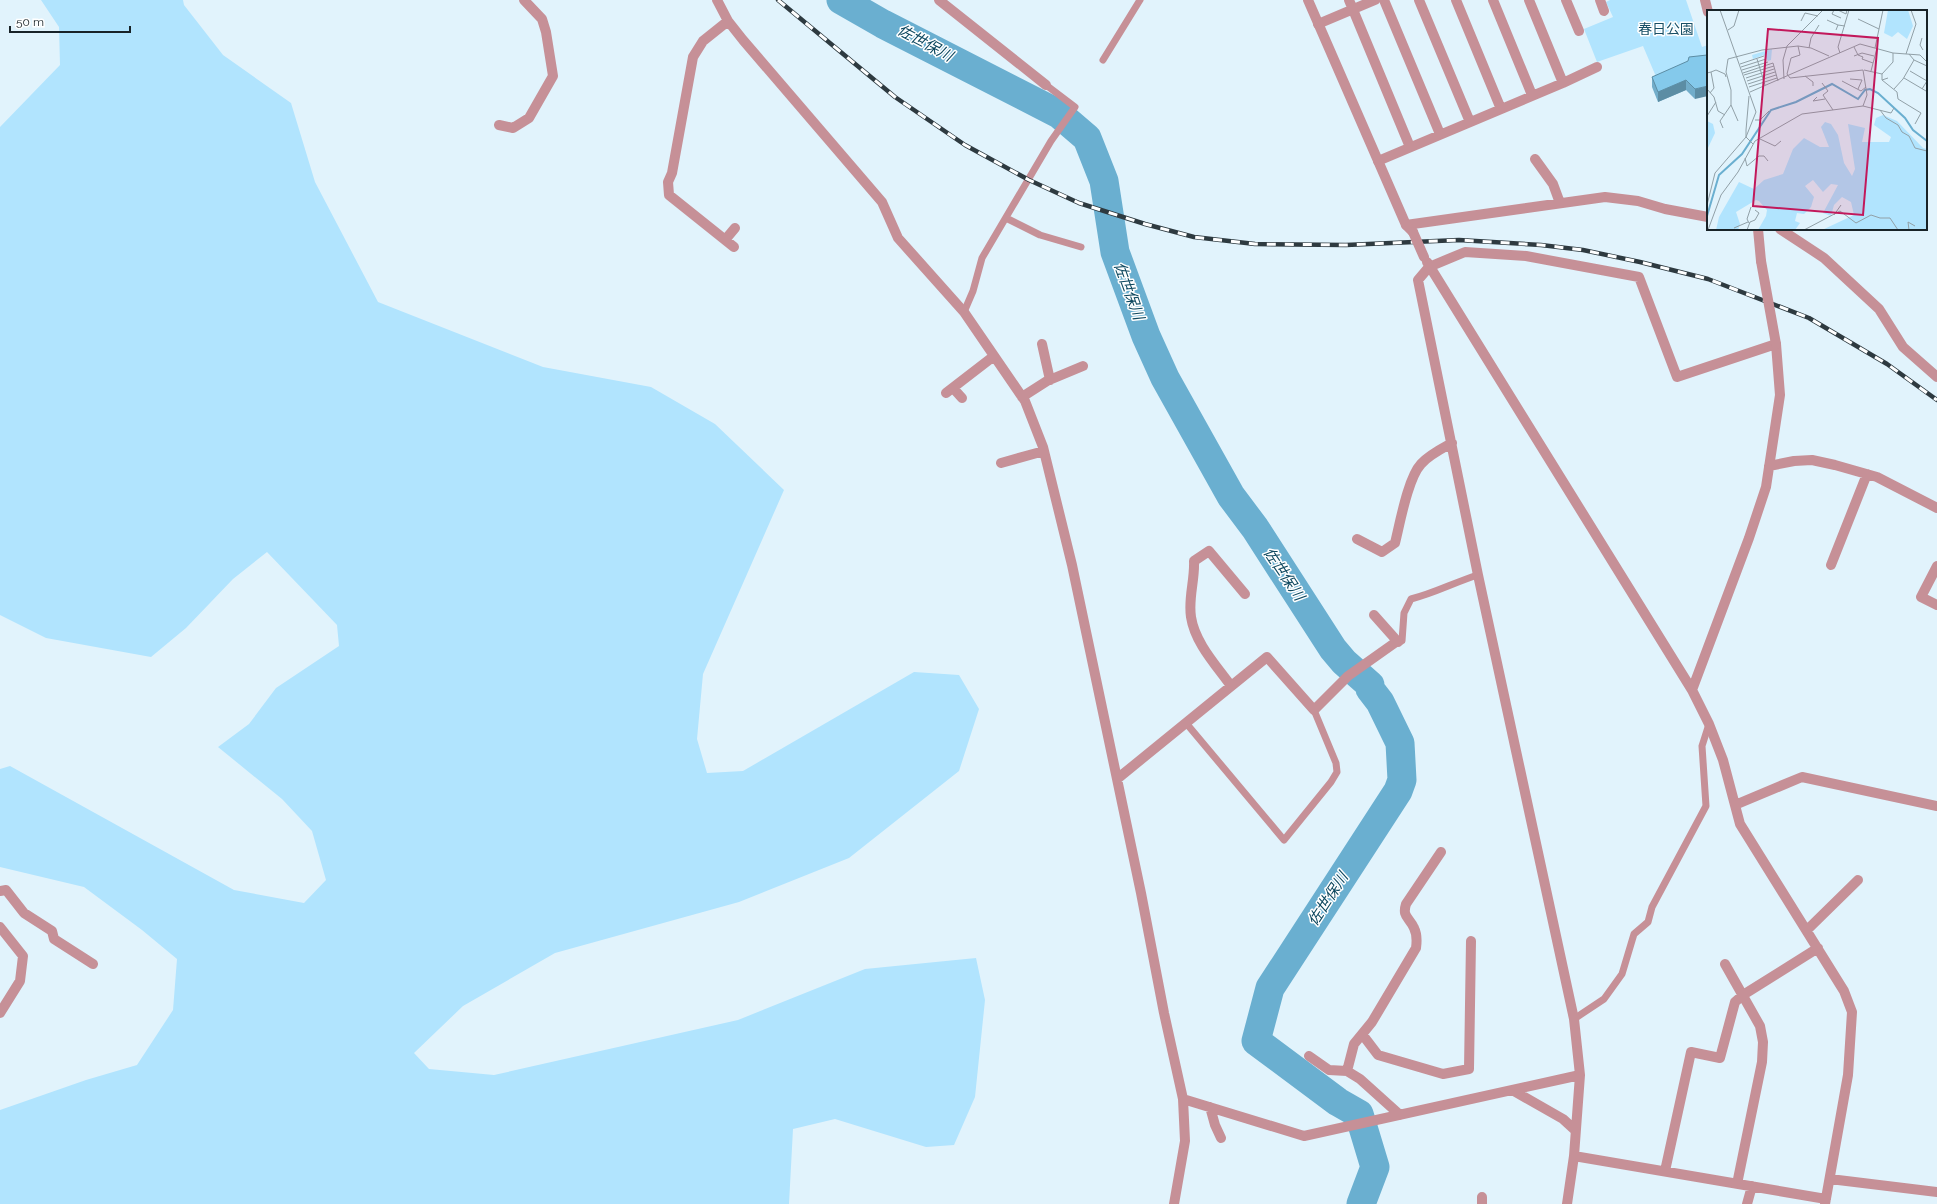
<svg xmlns="http://www.w3.org/2000/svg" width="1937" height="1204" viewBox="0 0 1937 1204" font-family="Raleway,'Noto Sans JP',sans-serif">
	<rect width="100%" height="100%" fill="#e1f3fc"/>
	<path fill="#b1e4fe" d="M 41,0 L 183,0 L 184,5 L 223,55 L 291,103 L 315,182 L 378,302 L 543,367 L 651,387 L 715,424 L 784,490 L 703,674 L 697,739 L 707,773 L 743,771 L 914,672 L 959,675 L 979,709 L 959,771 L 849,858 L 739,902 L 555,953 L 463,1006 L 414,1053 L 429,1069 L 494,1075 L 738,1020 L 865,969 L 976,958 L 985,1000 L 975,1097 L 954,1145 L 926,1147 L 835,1119 L 793,1129 L 789,1204 L 0,1204 L 0,1110 L 86,1080 L 137,1065 L 173,1010 L 177,959 L 142,930 L 84,887 L 0,867 L 0,769 L 10,766 L 234,890 L 304,903 L 326,880 L 312,831 L 282,799 L 218,747 L 249,724 L 276,688 L 339,646 L 337,625 L 267,552 L 233,579 L 186,628 L 151,657 L 46,638 L 0,615 L 0,127 L 60,65 L 59,27 Z
		M 1610,0 L 1686,0 L 1702,47 L 1708,45 L 1708,61 L 1657,79 L 1643,46 L 1597,62 L 1584,29 L 1613,17 L 1606,2 Z"/>
	<g fill="none" stroke-linecap="round" stroke-linejoin="round">
		<path stroke="#6aafd0" stroke-width="29" d="M 841,0 L 883,24 L 1059,114 L 1087,138 L 1104,181 L 1115,252 L 1146,336 L 1165,378 L 1231,496 L 1255,528 L 1333,649 L 1344,662 L 1370,685 L 1370,689 L 1380,702 L 1400,743 L 1402,780 L 1398,791 L 1270,988 L 1256,1041 L 1338,1102 L 1359,1114 L 1375,1167 L 1361,1204"/>
		<path stroke="#c69097" stroke-width="7" d="M 1103,60 L 1140,0
			M 1006,218 L 1040,235 L 1081,247
			M 964,312 L 973,291 L 982,258 L 1051,141 L 1075,107 L 1046,85
			M 1396,642 L 1402,641 L 1404,613 L 1411,599 C 1435,593 1455,582 1478,575
			M 1186,723 L 1284,840 L 1331,782 L 1337,772 L 1336,763 L 1314,710
			M 1574,1019 L 1604,999 L 1622,974 L 1634,934 L 1648,922 L 1652,907 L 1706,806 L 1702,746 L 1709,724"/>
		<path stroke="#c69097" stroke-width="10" d="M 717,0 L 728,21 L 743,40 L 882,202 L 898,238 L 964,312 L 1025,401 L 1043,447 L 1072,565 L 1141,893 L 1164,1013 L 1183,1099 L 1185,1141 L 1174,1204
			M 939,0 L 1046,85
			M 1349,0 L 1410,147
			M 1384,0 L 1440,134
			M 1419,0 L 1470,122
			M 1456,0 L 1501,109
			M 1493,0 L 1532,95
			M 1566,0 L 1579,31
			M 1600,0 L 1604,11
			M 1705,0 L 1708,12
			M 728,21 L 703,41 L 693,57 L 672,173 L 668,182 L 669,195 L 734,247
			M 1318,24 L 1375,0
			M 1563,83 L 1597,67
			M 499,125 L 513,128 L 529,118 L 553,76 L 546,32 L 542,19 L 524,0
			M 1535,159 L 1553,184 L 1560,203
			M 1378,161 L 1563,83 L 1529,0
			M 1406,225 L 1605,197 L 1638,201 L 1665,209 L 1708,217
			M 1758,229 L 1761,261
			M 1780,229 L 1824,258 L 1879,309 L 1903,347 L 1937,377
			M 725,240 L 735,228
			M 1427,262 L 1692,690 L 1709,724 L 1723,760 L 1740,824 L 1844,991 L 1852,1012 L 1848,1075 L 1825,1204
			M 1042,344 L 1050,380
			M 953,388 L 962,398
			M 946,393 L 994,356
			M 1022,397 L 1047,381 L 1083,366
			M 1001,463 L 1044,451
			M 1769,466 L 1794,461 L 1812,460 L 1835,465 L 1877,477 L 1937,508
			M 1357,539 L 1382,552 L 1395,543 C 1400,523 1408,478 1421,464 C 1429,455 1441,449 1452,443
			M 1831,565 L 1867,474
			M 1937,566 L 1921,597 L 1937,605
			M 1374,615 L 1398,642
			M 1231,686 C 1216,665 1195,643 1191,617 C 1188,598 1195,580 1194,561 L 1209,551 L 1245,594
			M 1117,779 L 1267,657 L 1314,710 L 1348,676 L 1396,642
			M 1735,805 L 1802,777 L 1937,806
			M 0,891 L 6,890 L 24,913 L 52,931 L 54,939 L 93,964
			M 0,927 L 23,956 L 20,981 L 0,1013
			M 1807,930 L 1858,880
			M 1725,964 L 1760,1026 L 1763,1042 L 1762,1062 L 1737,1184
			M 1362,1034 L 1378,1055 L 1443,1074 L 1469,1069 L 1471,941
			M 1309,1056 L 1329,1070 L 1347,1071
			M 1512,1090 L 1563,1119 L 1575,1130
			M 1183,1099 L 1304,1136 L 1580,1075 L 1574,1019 L 1478,575 L 1418,280 L 1429,267 L 1465,252 L 1526,256 L 1639,277 L 1677,377 L 1776,344 L 1780,395 L 1766,487 L 1749,538 L 1692,690
			M 1210,1107 L 1215,1125 L 1221,1138
			M 1400,1115 L 1360,1079 L 1347,1071 L 1354,1044 L 1372,1022 L 1416,948 C 1417,941 1417,934 1414,928 C 1409,917 1402,917 1406,904 L 1441,852
			M 1574,1156 L 1826,1199
			M 1665,1171 L 1691,1052 L 1720,1058 L 1735,1002 L 1743,995 L 1818,948
			M 1830,1179 L 1937,1192
			M 1482,1204 L 1482,1197
			M 1567,1204 L 1574,1156 L 1580,1075
			M 1747,1204 L 1752,1186"/>
		<path stroke="#c69097" stroke-width="10" d="M 1308,0 L 1406,225 L 1413,232"/>
		<defs>
			<path id="rail" d="M 778,0 L 895,97 L 965,145 L 1029,180 L 1079,203 L 1145,224 L 1194,237 L 1255,244 L 1346,245 L 1459,240 L 1541,245 L 1583,250 L 1640,262 L 1708,279 L 1809,318 L 1887,364 L 1937,400"/>
		</defs>
		<use href="#rail" stroke="#2e3a40" stroke-width="4.5"/>
		<use href="#rail" stroke="#fff" stroke-width="3" stroke-dasharray="9" stroke-linecap="butt"/>
		<path stroke="#c69097" stroke-width="10" d="M 1761,261 L 1776,344"/>
		<path stroke="#c69097" stroke-width="10" d="M 1413,232 L 1424,257"/>
	</g>
	<path fill="#72adca" d="M 1707,55 L 1695,99 L 1686,90 L 1658,102 L 1652,87 L 1652,77 Z"/>
	<path fill="#5c8da4" d="M 1686,80 L 1686,90 L 1658,102 L 1658,92 Z
		M 1708,86 L 1708,96 L 1695,99 L 1695,89 Z"/>
	<path fill="#84c9eb" stroke="#5c8da4" d="M 1707,55 L 1708,61 L 1708,86 L 1695,89 L 1686,80 L 1658,92 L 1652,77 L 1688,61 L 1689,57 Z"/>
	<g text-anchor="middle" dominant-baseline="central" stroke-width="3" stroke-linejoin="round" paint-order="stroke">
		<g font-size="14" fill="#174f66" stroke="#fff">
			<text x="1666" y="29">春日公園</text>
		</g>
		<g font-size="15" font-style="italic" fill="#0e485f" stroke="#fff">
			<text transform="translate(925 43) rotate(28)">佐世保川</text>
			<text transform="translate(1129 291) rotate(70)">佐世保川</text>
			<text transform="translate(1284 574) rotate(56)">佐世保川</text>
			<text transform="translate(1328 899) rotate(-57)">佐世保川</text>
		</g>
	</g>
	<g transform="translate(1707 10)">
		<rect width="220" height="220" fill="#e1f3fc"/>
		<path d="M 181,0 L 201,0 L 206,16 L 200,29 L 191,22 L 185,27 L 177,23 ZM 65,39 L 64,50 L 61,51 L 57,45 L 46,49 L 45,45 ZM 176,105 L 190,111 L 216,138 L 220,139 L 220,220 L 115,220 L 147,205 L 144,192 L 135,187 L 127,195 L 124,206 L 116,203 L 131,175 L 124,174 L 116,182 L 106,170 L 98,176 L 107,187 L 104,197 L 97,204 L 90,203 L 88,211 L 93,213 L 88,220 L 51,220 L 59,206 L 60,200 L 52,191 L 49,190 L 29,202 L 33,214 L 31,220 L 9,220 L 12,207 L 32,172 L 47,179 L 57,170 L 76,164 L 86,139 L 97,128 L 113,137 L 122,137 L 114,117 L 118,112 L 124,114 L 131,125 L 137,153 L 145,166 L 148,159 L 141,114 L 158,118 L 155,132 L 182,132 L 184,127 L 167,115 L 169,108 ZM 0,111 L 6,114 L 8,123 L 0,140 Z" fill="#b1e4fe"/>
		<path fill="none" stroke="#6aafd0" stroke-width="2" d="M 0,206 L 12,165 L 35,144 L 64,100 L 89,92 L 125,74 L 151,89 L 158,80 L 163,79 L 171,83 L 198,108 L 206,120 L 220,131"/>
		<path fill="none" stroke="#91a0a7" stroke-width="1" d="M 127,0 L 125,4 L 134,8M 131,0 L 139,4 L 140,0M 151,9 L 172,19M 120,10 L 131,15M 94,11 L 98,3 L 111,6M 21,20 L 27,16 L 32,0M 129,20 L 131,15 L 138,16M 215,28 L 213,35 L 216,40M 91,36 L 93,45 L 84,48 L 80,64 L 83,68 L 156,60 L 160,85 L 156,96M 147,37 L 151,45 L 156,47 L 155,49 L 166,53M 102,38 L 104,28 L 112,15M 168,38 L 176,0M 133,43 L 131,37 L 142,0M 199,44 L 209,14 L 204,0M 147,46 L 155,43 L 167,46M 50,49 L 58,75M 207,50 L 220,56M 33,54 L 57,46M 34,57 L 59,49M 35,60 L 61,52M 157,60 L 175,64 L 186,52 L 186,43M 164,61 L 170,38M 203,61 L 220,71 L 215,79M 4,62 L 9,60 L 18,64 L 19,67M 0,63 L 4,62 L 7,78 L 3,83M 36,63 L 66,53 L 71,71M 175,64 L 175,70 L 181,68M 37,65 L 67,56M 98,66 L 106,72 L 106,76M 39,68 L 67,59M 197,68 L 219,81 L 220,79M 77,69 L 76,50 L 80,36 L 116,0M 143,69 L 155,70 L 151,79M 175,70 L 190,82 L 191,89 L 214,103 L 208,114M 40,71 L 68,62M 135,71 L 154,81 L 159,77M 115,73 L 121,81 L 116,85 L 126,100M 41,74 L 69,65M 42,77 L 70,68M 0,79 L 7,87 L 11,101 L 18,105M 187,79 L 196,69 L 207,50 L 202,44M 43,82 L 153,34 L 186,43 L 213,45 L 220,52M 42,86 L 39,120 L 39,127 L 46,134M 110,87 L 106,91 L 118,89M 24,95 L 31,111M 173,100 L 179,108 L 191,115 L 195,122 L 202,126 L 208,138 L 220,141M 0,106 L 9,92M 48,110 L 53,110 L 62,101M 16,118 L 13,111 L 24,95 L 24,80 L 19,62 L 21,49 L 55,40 L 91,36 L 104,38 L 122,46M 53,129 L 68,136 L 74,131M 38,148 L 40,156 L 52,146 L 57,146 L 61,151M 0,195 L 8,163 L 39,127 L 49,102 L 13,0M 127,205 L 134,195M 42,213 L 40,209 L 44,197M 27,218 L 41,212M 1,220 L 14,185 L 31,162 L 48,131 L 95,104 L 156,96 L 184,103 L 187,98M 40,220 L 43,212 L 48,210 L 52,203 L 48,200M 97,220 L 133,201 L 149,213 L 164,205 L 173,208 L 183,208 L 191,220M 202,220 L 201,212 L 208,216"/>
		<path fill="#c2185b" fill-opacity="0.15" stroke="#c2185b" stroke-width="2" d="M 61,19 L 171,28 L 156,205 L 46,196 Z"/>
		<rect width="220" height="220" fill="none" stroke="#182328" stroke-width="2"/>
	</g>
	<path d="M10 26v6h120v-6" fill="none" stroke="#182328" stroke-width="2"/>
	<text x="16" y="26" font-size="12" fill="#182328" stroke="#ffffff" stroke-width="3" paint-order="stroke">50 m</text>
</svg>
